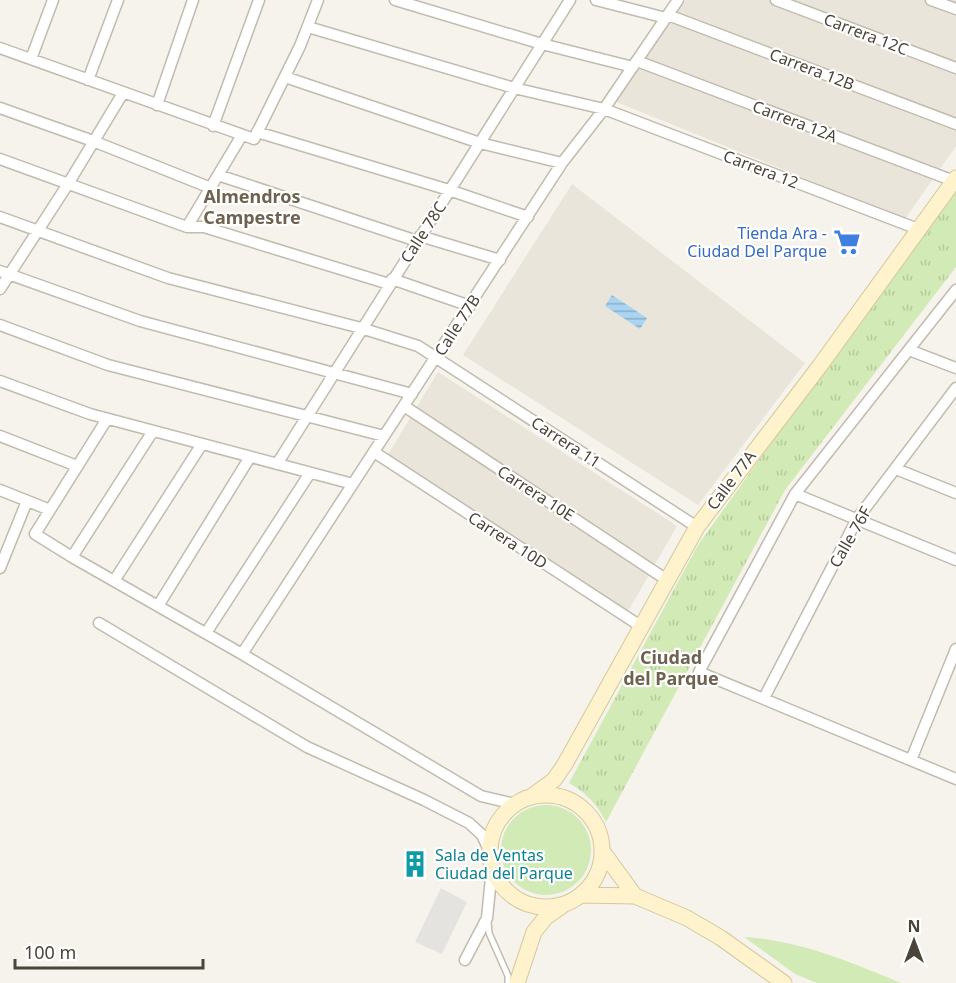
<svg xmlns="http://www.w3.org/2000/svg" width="956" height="983" viewBox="0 0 956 983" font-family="'Noto Sans',sans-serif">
	<defs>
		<pattern id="park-tufts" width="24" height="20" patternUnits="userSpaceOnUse" patternTransform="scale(1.5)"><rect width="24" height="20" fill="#d2eab5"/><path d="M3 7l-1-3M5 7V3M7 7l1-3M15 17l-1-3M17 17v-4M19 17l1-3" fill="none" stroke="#b6ca9c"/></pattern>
		<pattern id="water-rules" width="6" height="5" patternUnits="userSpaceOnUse" patternTransform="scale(1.5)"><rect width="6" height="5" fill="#a9d4f2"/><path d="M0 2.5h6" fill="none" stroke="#8caec5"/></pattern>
	</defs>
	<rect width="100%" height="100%" fill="#f6f3ec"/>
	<path fill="#eae5da" d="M 686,0 L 956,0 L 956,146 L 905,219 L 614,101 Z
		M 572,184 L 805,363 L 698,505 L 463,355 Z
		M 438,372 L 677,526 L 627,613 L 387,456 Z"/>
	<path fill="#d2eab5" d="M501 850a45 45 0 1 1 90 0a45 45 0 1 1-90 0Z
		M 744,937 C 799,940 851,962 901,983 L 817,983 L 795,974 Z"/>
	<path fill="url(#park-tufts)" d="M 956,186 L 956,267 L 785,490 L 606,822 C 597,804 586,793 569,783 L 698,545 Z"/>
	<path fill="#e5e3e0" d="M 441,888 L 467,902 L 442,954 L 415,942 Z"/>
	<path fill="url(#water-rules)" d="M 612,295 L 647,318 L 640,329 L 605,306 Z"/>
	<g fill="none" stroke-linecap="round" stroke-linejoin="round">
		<defs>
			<path id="lane" d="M 488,922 L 489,933 L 508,976 L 508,983"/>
			<path id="street" d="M 395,0 L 542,44 L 633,67
				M 596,0 L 666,18
				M 776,0 L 956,68
				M 931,0 L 956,9
				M 668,15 L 956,124
				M 308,27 L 514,88 L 604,109 L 918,229
				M 0,48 L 254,139 L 300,46 L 318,0
				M 31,59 L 53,0
				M 637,61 L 954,181
				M 285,77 L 480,143 L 562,163
				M 88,80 L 118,0
				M 157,105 L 193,0
				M 0,108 L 93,141 L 211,188
				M 213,126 L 259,0
				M 257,132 L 449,190 L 528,217
				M 0,159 L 187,227 L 204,227 L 389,284
				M 218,175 L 417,241
				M 0,217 L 168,278 L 361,328 L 418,346 L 697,527
				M 187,227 L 242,135
				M 420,236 L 500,260
				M 0,271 L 140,321 L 412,394
				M 392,279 L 470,306
				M 0,289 L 68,184 L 123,93
				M 956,290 L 795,494 L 699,672 L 956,779
				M 0,325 L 108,365 L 384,436
				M 909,350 L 956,368
				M 0,381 L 90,414 L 353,484
				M 404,406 L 667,580
				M 107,419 L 35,534 L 72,557 L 242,654 L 481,796 L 515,804
				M 0,436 L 77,466
				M 374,452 L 642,627
				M 277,464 L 570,0
				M 896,469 L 956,493
				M 0,490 L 50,510
				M 795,494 L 956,560
				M 72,557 L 153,431
				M 0,568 L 27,501
				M 114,581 L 202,444
				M 158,606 L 250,457
				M 99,623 L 307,747 L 424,800 L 469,823 L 482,835 L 489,850
				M 206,633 L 310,473
				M 242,654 L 562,163 L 604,109 L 678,0
				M 764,698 L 857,519 L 956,388
				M 911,760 L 956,649
				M 465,960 L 487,918 L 492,868"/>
			<path id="secondary" d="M490 851a56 56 0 1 1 112 0a56 56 0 1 1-112 0Z
				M 532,796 L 554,780 L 565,764 L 697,527 L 819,367 L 956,178
				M 603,852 L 635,896
				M 582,895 L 635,896 L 687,918 L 721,938 L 784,983
				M 517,983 L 534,932 L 546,917 L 562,906"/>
		</defs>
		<use href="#lane" stroke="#c2bbae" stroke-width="8"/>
		<use href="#street" stroke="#c2bbae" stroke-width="13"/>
		<use href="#secondary" stroke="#d6c79b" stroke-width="17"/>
		<use href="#lane" stroke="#fff" stroke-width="5"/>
		<use href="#street" stroke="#fff" stroke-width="10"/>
		<use href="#secondary" stroke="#fff3cd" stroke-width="15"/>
	</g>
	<defs>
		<symbol id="supermarket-bare" viewBox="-9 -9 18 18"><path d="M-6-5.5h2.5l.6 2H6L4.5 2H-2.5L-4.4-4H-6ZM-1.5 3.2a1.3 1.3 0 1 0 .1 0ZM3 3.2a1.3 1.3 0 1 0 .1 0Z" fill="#3f7fe0" stroke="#fff" stroke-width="2.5" paint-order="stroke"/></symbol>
		<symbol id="building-bare" viewBox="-9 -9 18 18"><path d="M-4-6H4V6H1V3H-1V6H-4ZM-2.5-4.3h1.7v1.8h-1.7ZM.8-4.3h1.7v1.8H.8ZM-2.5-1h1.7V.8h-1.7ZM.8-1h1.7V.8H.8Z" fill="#0f9aa8" stroke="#fff" stroke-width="2.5" paint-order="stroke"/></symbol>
	</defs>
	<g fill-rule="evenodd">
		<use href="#supermarket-bare" x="828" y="223" width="38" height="38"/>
		<use href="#building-bare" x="396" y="845" width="38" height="38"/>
	</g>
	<g text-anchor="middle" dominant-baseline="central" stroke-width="4.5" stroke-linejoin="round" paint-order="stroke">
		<g font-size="16" fill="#4b4439" stroke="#fff">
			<text transform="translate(866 34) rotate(21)">Carrera 12C</text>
			<text transform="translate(812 69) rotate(21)">Carrera 12B</text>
			<text transform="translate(795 121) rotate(21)">Carrera 12A</text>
			<text transform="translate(761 169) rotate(21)">Carrera 12</text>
			<text transform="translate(423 232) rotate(-57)">Calle 78C</text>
			<text transform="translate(457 325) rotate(-57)">Calle 77B</text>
			<text transform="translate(566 442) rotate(33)">Carrera 11</text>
			<text transform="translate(731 480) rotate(-53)">Calle 77A</text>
			<text transform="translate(536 493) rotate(33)">Carrera 10E</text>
			<text transform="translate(850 537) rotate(-60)">Calle 76F</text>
			<text transform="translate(508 540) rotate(33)">Carrera 10D</text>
		</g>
		<g font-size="16" fill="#366cbe" stroke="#fff" text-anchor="end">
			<text x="827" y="233">Tienda Ara -<tspan x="827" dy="18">Ciudad Del Parque</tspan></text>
		</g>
		<g font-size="16" fill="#0d838f" stroke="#fff" text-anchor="start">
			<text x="435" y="855">Sala de Ventas<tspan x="435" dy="18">Ciudad del Parque</tspan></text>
		</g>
		<g font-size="18" font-weight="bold" fill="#6e6250" stroke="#fff">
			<text x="252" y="196">Almendros<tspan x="252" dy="21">Campestre</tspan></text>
			<text x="671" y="657">Ciudad<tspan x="671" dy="21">del Parque</tspan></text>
		</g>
	</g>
	<g transform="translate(914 941)" stroke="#ffffff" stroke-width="4.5" paint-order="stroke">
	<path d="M0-4.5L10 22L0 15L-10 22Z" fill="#4b4439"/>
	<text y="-9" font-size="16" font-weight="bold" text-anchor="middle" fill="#4b4439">N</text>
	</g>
	<path d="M15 959v9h188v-9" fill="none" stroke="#4b4439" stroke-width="3"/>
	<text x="24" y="959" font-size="18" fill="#4b4439" stroke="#ffffff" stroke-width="4.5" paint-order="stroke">100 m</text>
</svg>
